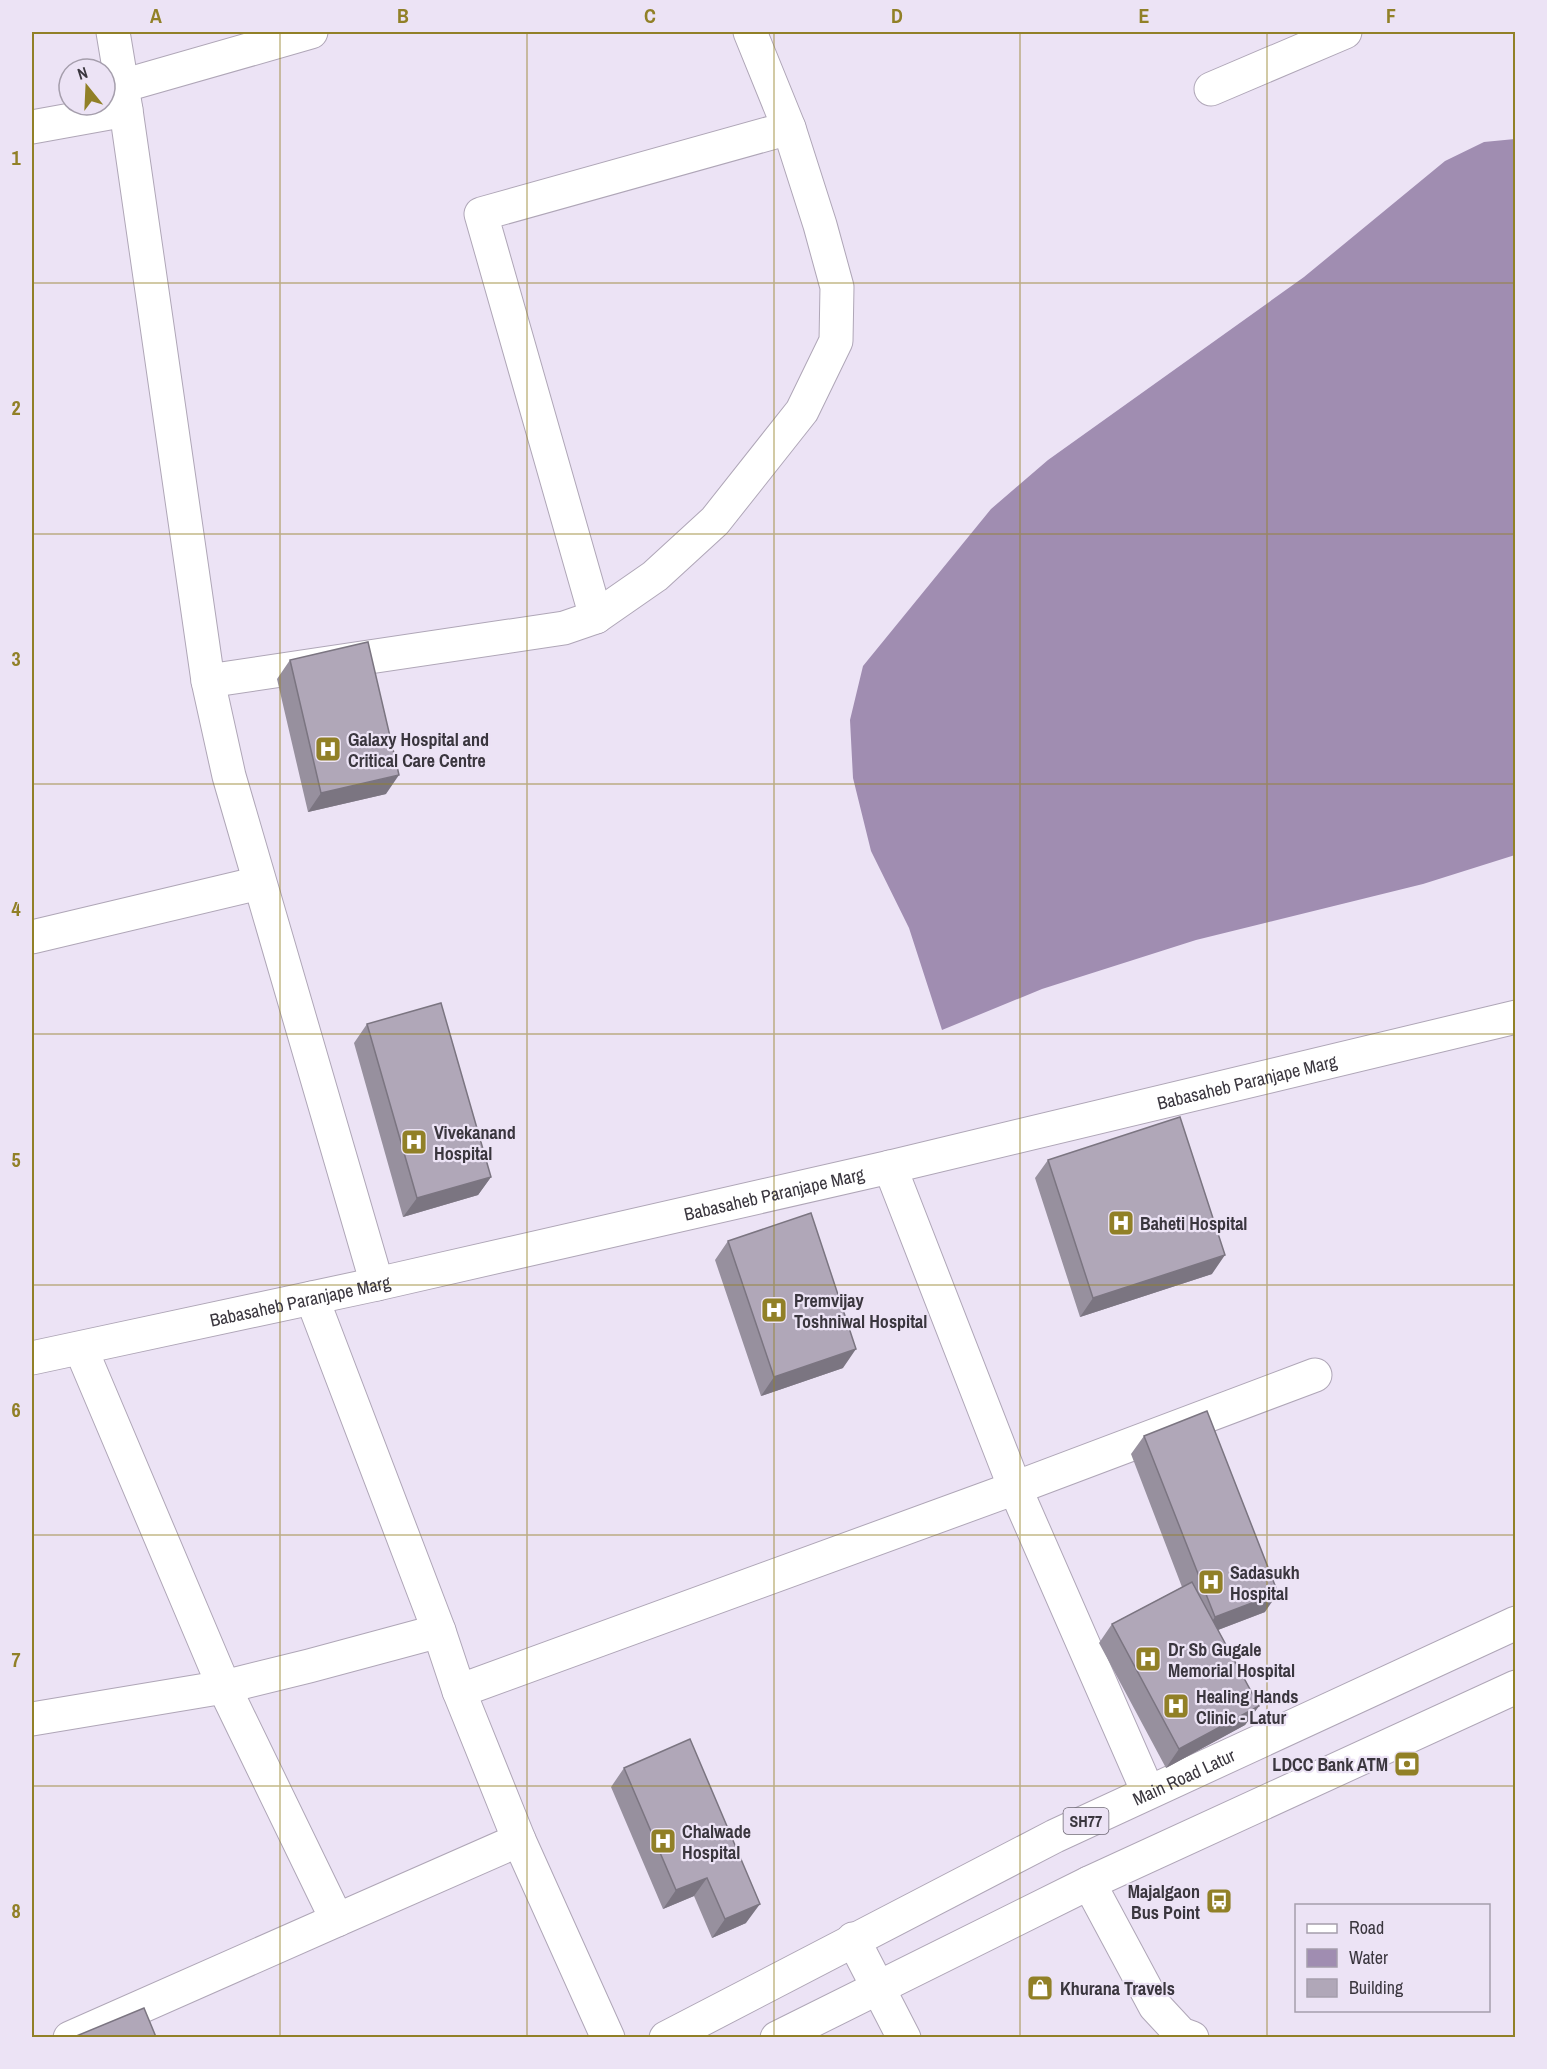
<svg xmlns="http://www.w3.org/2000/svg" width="1547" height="2069" viewBox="0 0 1547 2069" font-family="'Archivo Narrow',sans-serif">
	<rect width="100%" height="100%" fill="#ece3f5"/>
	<path fill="#a08db1" d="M 1515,139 L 1515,855 L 1423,884 L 1196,940 L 1042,989 L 942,1030 L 909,928 L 871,851 L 853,778 L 850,720 L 863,666 L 991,509 L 1048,460 L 1304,277 L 1445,161 L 1484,142 Z"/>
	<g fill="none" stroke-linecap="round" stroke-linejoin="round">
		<defs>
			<g id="minor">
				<path d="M 113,32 L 126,110 L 208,681 L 229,776 L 377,1284"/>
				<path d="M 122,86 L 311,32"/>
				<path d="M 1211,89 L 1345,32"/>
				<path d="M 32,127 L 126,110"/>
				<path d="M 596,617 L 481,214 L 789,128"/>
				<path d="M 208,681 L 564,628 L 596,617 L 655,576 L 715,521 L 802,411 L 836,341 L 837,287 L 820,225 L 789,128 L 750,32"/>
				<path d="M 32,937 L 259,883"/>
				<path d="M 890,1167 L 1015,1488 L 1148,1792"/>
				<path d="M 312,1298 L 439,1631 L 459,1691 L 519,1840 L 608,2038"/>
				<path id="s1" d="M 32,1358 L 377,1284 L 890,1167 L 1516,1017"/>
				<path d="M 459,1691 L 1015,1488 L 1315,1375"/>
				<path d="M 32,1719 L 224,1687 L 309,1666 L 439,1631"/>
				<path d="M 1089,1883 L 1155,2006 L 1181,2034 L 1192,2038"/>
				<path d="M 337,1920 L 519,1840"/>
				<path d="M 853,1939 L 904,2038"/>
				<path d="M 70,2038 L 337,1920 L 224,1687 L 81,1349"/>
			</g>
			<g id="major">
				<path id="s2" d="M 666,2038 L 1055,1836 L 1516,1623"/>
				<path d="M 777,2038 L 1089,1883 L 1516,1687"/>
			</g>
		</defs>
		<use href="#minor" stroke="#afa6b7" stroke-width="35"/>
		<use href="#major" stroke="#afa6b7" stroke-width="35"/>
		<use href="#minor" stroke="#fff" stroke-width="33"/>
		<use href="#major" stroke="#fff" stroke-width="33"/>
	</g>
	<path fill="#97909e" d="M 290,660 L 386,794 L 308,812 L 277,679 Z
		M 367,1024 L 491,1177 L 478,1195 L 403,1217 L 354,1043 Z
		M 1048,1160 L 1212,1274 L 1080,1317 L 1035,1178 Z
		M 728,1241 L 843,1368 L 761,1396 L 715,1260 Z
		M 1144,1436 L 1265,1612 L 1218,1630 L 1259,1706 L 1245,1725 L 1166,1768 L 1099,1643 L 1112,1624 L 1182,1587 L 1131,1454 Z
		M 624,1768 L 746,1923 L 712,1938 L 694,1896 L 663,1909 L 611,1787 Z"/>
	<path fill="#7b7581" d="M 399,775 L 386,794 L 308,812 L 321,793 Z
		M 491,1177 L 478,1195 L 403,1217 L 417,1198 Z
		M 1225,1255 L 1212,1274 L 1080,1317 L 1093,1298 Z
		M 856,1349 L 843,1368 L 761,1396 L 774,1377 Z
		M 1278,1593 L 1265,1612 L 1202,1636 L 1215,1617 Z
		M 1259,1706 L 1245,1725 L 1166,1768 L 1179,1749 Z
		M 707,1878 L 694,1896 L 663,1909 L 676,1890 Z
		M 760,1904 L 746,1923 L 712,1938 L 725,1919 Z"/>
	<path fill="#b0a7b8" stroke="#7b7581" stroke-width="1.5" d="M 368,642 L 399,775 L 321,793 L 290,660 Z
		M 441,1003 L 491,1177 L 417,1198 L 367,1024 Z
		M 1180,1117 L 1225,1255 L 1093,1298 L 1048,1160 Z
		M 811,1213 L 856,1349 L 774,1377 L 728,1241 Z
		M 1207,1411 L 1278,1593 L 1215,1617 L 1144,1436 Z
		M 1192,1582 L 1259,1706 L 1179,1749 L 1112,1624 Z
		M 690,1739 L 760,1904 L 725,1919 L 707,1878 L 676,1890 L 624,1768 Z
		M 144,2008 L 156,2037 L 74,2037 Z"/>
	<path fill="none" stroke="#918027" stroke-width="1.5" stroke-opacity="0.55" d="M 280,32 L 280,2038M 527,32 L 527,2038M 774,32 L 774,2038M 1020,32 L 1020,2038M 1267,32 L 1267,2038M 32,283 L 1516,283M 32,534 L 1516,534M 32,784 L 1516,784M 32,1034 L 1516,1034M 32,1285 L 1516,1285M 32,1535 L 1516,1535M 32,1786 L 1516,1786"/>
	<defs>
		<symbol id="hospital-square" viewBox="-11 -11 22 22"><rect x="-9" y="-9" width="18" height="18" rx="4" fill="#918027" stroke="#ece3f5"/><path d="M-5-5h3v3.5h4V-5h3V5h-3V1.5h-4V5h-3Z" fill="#fff"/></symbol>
		<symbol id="bank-square" viewBox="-11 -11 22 22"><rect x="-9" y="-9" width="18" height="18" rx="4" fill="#918027" stroke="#ece3f5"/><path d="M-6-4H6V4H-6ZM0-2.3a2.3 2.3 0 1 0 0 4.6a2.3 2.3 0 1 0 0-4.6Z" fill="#fff"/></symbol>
		<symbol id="bus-square" viewBox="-11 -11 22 22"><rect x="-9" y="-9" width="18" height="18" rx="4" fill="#918027" stroke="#ece3f5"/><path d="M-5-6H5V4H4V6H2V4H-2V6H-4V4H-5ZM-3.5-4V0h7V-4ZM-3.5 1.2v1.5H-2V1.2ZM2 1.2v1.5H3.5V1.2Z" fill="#fff"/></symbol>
		<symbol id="shop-square" viewBox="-11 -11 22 22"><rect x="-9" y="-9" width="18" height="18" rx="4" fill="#918027" stroke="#ece3f5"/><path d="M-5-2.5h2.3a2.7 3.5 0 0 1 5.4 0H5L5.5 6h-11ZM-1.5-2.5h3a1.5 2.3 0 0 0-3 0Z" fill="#fff"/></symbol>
	</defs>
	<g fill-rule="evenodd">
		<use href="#hospital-square" x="313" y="734" width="30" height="30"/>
		<use href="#hospital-square" x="399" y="1127" width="30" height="30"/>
		<use href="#hospital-square" x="1106" y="1208" width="30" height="30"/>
		<use href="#hospital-square" x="759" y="1295" width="30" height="30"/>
		<use href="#hospital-square" x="1196" y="1567" width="30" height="30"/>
		<use href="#hospital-square" x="1133" y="1644" width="30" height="30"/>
		<use href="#hospital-square" x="1161" y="1691" width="30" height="30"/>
		<use href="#bank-square" x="1392" y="1749" width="30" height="30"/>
		<use href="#hospital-square" x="648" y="1826" width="30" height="30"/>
		<use href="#bus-square" x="1204" y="1886" width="30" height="30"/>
		<use href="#shop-square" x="1025" y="1973" width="30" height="30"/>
	</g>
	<g text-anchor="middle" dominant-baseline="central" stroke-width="4.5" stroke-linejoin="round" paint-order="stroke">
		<rect fill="#ece3f5" stroke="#6f6a75" stroke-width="1.5" x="1063.5" y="1808" width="45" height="26" rx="4.5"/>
		<g font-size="16" font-weight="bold" fill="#3a363e">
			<text x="1086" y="1821">SH77</text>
		</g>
		<g font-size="18" font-weight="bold" fill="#3a363e" stroke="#ece3f5" text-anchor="start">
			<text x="348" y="739">Galaxy Hospital and<tspan x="348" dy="21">Critical Care Centre</tspan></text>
			<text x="434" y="1132">Vivekanand<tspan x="434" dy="21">Hospital</tspan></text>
			<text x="1140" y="1223">Baheti Hospital</text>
			<text x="794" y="1300">Premvijay<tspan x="794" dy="21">Toshniwal Hospital</tspan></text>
			<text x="1230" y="1572">Sadasukh<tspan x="1230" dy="21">Hospital</tspan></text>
			<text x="1168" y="1649">Dr Sb Gugale<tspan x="1168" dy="21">Memorial Hospital</tspan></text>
			<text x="1196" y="1696">Healing Hands<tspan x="1196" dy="21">Clinic - Latur</tspan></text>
			<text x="1388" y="1764" text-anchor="end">LDCC Bank ATM</text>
			<text x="682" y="1831">Chalwade<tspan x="682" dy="21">Hospital</tspan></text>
			<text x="1200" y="1891" text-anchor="end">Majalgaon<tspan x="1200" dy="21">Bus Point</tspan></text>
			<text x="1060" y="1988">Khurana Travels</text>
		</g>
		<g font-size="18" fill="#3a363e" stroke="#ece3f5">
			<text stroke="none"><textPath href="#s1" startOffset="1246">Babasaheb Paranjape Marg</textPath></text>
			<text stroke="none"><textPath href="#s1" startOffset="760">Babasaheb Paranjape Marg</textPath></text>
			<text stroke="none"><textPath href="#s1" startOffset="274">Babasaheb Paranjape Marg</textPath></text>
			<text stroke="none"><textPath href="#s2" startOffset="580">Main Road Latur</textPath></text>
		</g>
	</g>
	<rect width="1547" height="2069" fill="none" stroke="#ece3f5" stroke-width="66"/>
	<rect x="1295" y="1904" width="195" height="108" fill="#ece3f5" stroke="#a59eac" stroke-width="1.5"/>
	<rect x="1307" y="1924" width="30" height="9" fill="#ffffff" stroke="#a59eac" stroke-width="1.5"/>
	<text x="1349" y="1934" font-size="18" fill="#3a363e">Road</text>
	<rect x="1307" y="1949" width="30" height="18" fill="#a08db1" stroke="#a59eac" stroke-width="1.5"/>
	<text x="1349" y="1964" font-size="18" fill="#3a363e">Water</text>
	<rect x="1307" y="1979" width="30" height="18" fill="#b0a7b8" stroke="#a59eac" stroke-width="1.5"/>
	<text x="1349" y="1994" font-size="18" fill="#3a363e">Building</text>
	<g transform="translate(87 87) rotate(342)"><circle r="28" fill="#ece3f5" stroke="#a59eac" stroke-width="1.5"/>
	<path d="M0-4.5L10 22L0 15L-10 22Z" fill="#918027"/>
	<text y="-9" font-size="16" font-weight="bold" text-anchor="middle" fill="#3a363e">N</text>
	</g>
	<rect x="33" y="33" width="1481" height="2003" fill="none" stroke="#918027" stroke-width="2"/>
	<g font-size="20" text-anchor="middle" font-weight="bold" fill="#918027">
		<text x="156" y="23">A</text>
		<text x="403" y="23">B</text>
		<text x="650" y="23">C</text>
		<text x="897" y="23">D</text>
		<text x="1144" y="23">E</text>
		<text x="1391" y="23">F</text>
		<text x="16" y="165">1</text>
		<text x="16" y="415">2</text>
		<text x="16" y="666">3</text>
		<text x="16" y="916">4</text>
		<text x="16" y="1167">5</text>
		<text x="16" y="1417">6</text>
		<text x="16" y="1667">7</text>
		<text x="16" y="1918">8</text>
	</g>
</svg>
